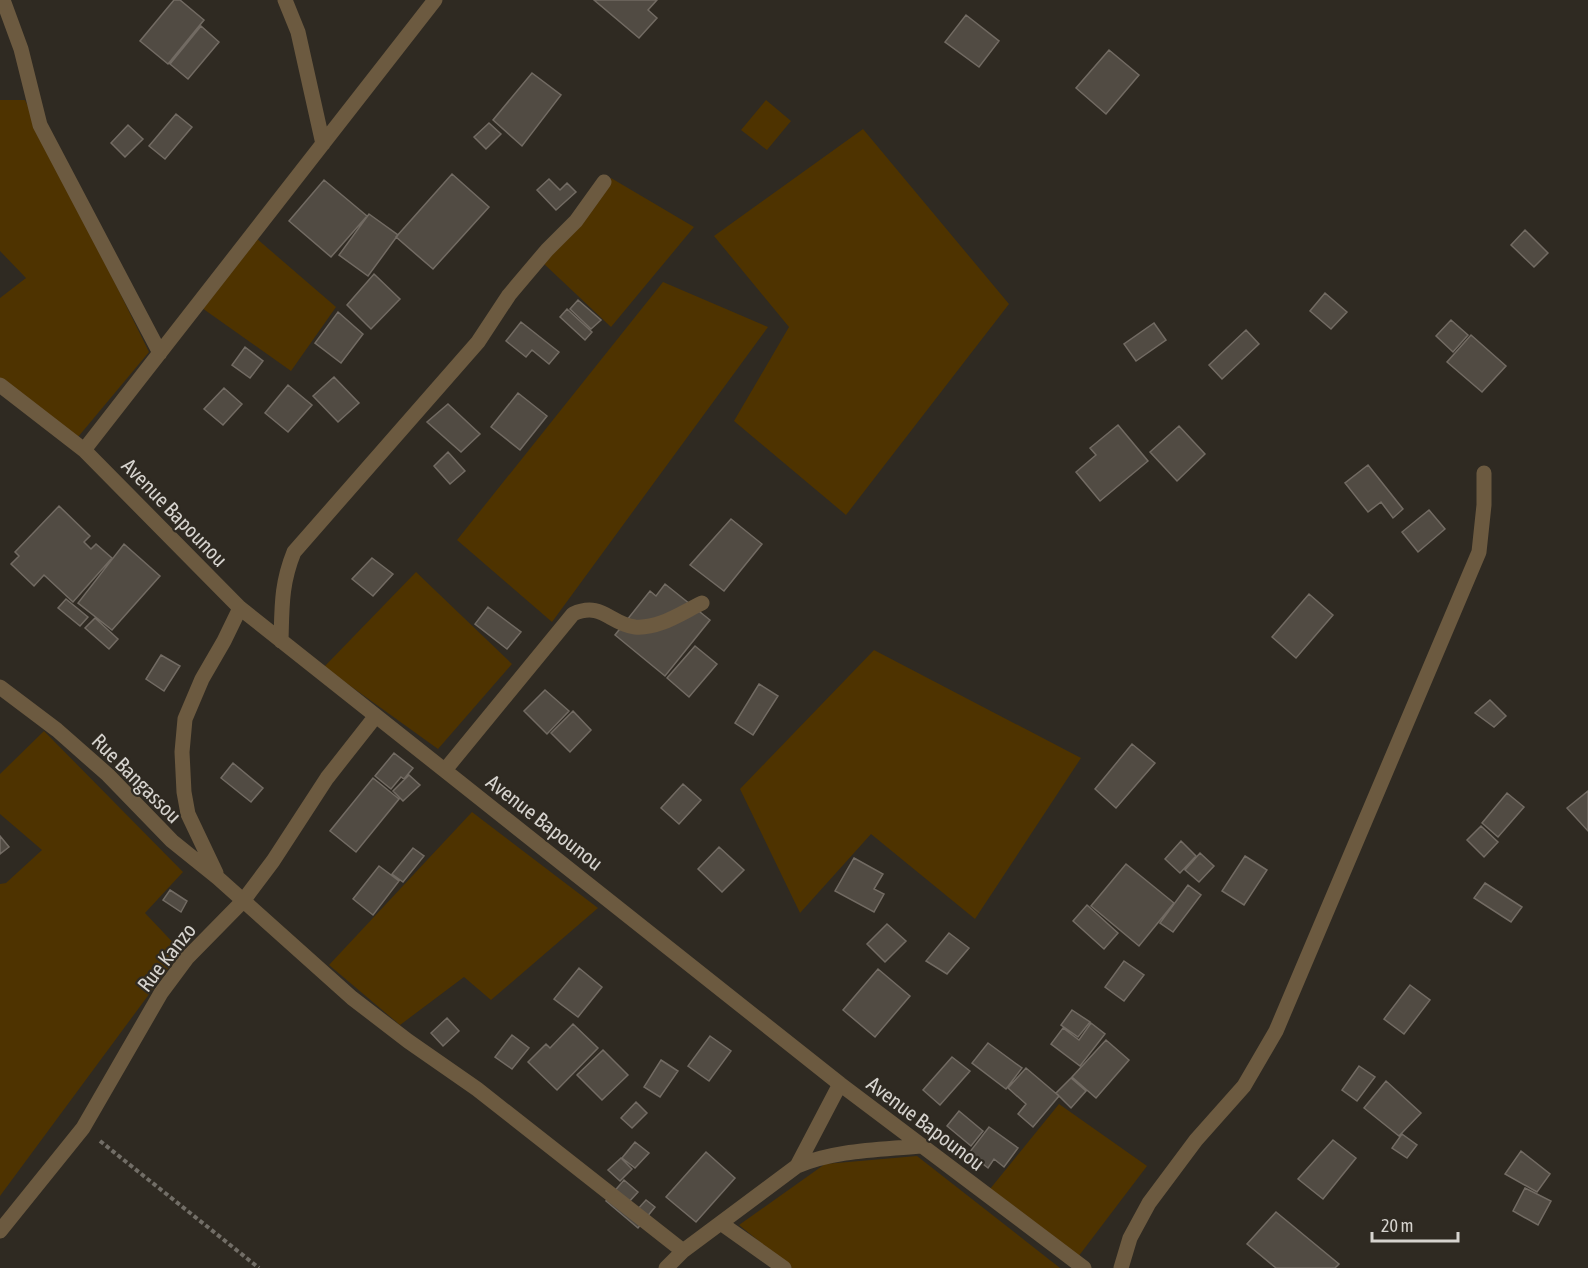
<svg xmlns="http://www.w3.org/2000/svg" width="1588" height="1268" viewBox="0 0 1588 1268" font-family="'Asap Condensed',sans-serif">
	<rect width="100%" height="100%" fill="#2f2a22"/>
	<path fill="#4e3300" d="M 0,100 L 25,100 L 149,352 L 78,437 L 0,379 L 0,298 L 26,278 L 0,251 Z
		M 766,100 L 791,121 L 767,150 L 741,130 Z
		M 863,129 L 1009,304 L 846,515 L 734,421 L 789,327 L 714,236 Z
		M 611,178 L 694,227 L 611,327 L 542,262 Z
		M 256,238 L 336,307 L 291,371 L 202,308 Z
		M 663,282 L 768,327 L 552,622 L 457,540 Z
		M 416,572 L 512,664 L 438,749 L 324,667 Z
		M 874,650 L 1081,758 L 975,919 L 871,834 L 800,913 L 740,789 Z
		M 44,731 L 183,872 L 145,913 L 181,951 L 0,1196 L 0,884 L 6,883 L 42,850 L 0,814 L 0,774 Z
		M 472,812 L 598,908 L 491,1000 L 464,977 L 400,1025 L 329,965 Z
		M 1059,1104 L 1147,1166 L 1078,1257 L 990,1189 Z
		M 917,1156 L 1060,1268 L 792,1268 L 739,1225 L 825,1164 Z"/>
	<path fill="#514b43" stroke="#726b63" stroke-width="1.5" d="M 174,0 L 180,0 L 204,20 L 168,64 L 140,41 Z
		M 594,0 L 657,0 L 648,10 L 657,18 L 639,38 Z
		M 966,15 L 999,41 L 979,67 L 945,42 Z
		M 201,26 L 219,42 L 188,79 L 170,64 Z
		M 1109,50 L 1139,75 L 1106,114 L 1076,88 Z
		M 532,73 L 561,95 L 522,146 L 493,120 Z
		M 176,114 L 192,127 L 165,159 L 149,146 Z
		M 489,123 L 501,134 L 486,149 L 474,137 Z
		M 128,125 L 143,139 L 125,157 L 111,143 Z
		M 452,174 L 489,207 L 433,269 L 396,237 Z
		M 549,179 L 560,190 L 567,183 L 576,192 L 556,210 L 537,190 Z
		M 324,180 L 367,216 L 331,257 L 289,221 Z
		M 369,214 L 398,235 L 368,276 L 339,255 Z
		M 1525,230 L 1548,253 L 1534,267 L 1511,245 Z
		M 374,274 L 400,299 L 371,329 L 347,305 Z
		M 1325,293 L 1347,312 L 1331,329 L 1310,311 Z
		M 578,300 L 601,320 L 591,329 L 570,309 Z
		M 567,309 L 592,332 L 585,340 L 560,317 Z
		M 338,312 L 363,334 L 341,363 L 315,343 Z
		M 1451,320 L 1468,335 L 1453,352 L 1436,336 Z
		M 521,322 L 559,352 L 549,364 L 532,350 L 526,357 L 506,341 Z
		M 1154,323 L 1166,340 L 1136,361 L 1124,344 Z
		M 1246,330 L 1259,344 L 1222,379 L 1209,365 Z
		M 1471,335 L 1506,366 L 1482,392 L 1447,362 Z
		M 245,347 L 263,361 L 250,378 L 232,365 Z
		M 334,377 L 359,403 L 338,422 L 313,396 Z
		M 288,385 L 312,405 L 288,432 L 265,413 Z
		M 224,388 L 242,404 L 223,425 L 204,409 Z
		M 518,393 L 547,416 L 520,450 L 491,427 Z
		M 448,404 L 480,434 L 461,452 L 427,422 Z
		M 1118,425 L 1148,461 L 1100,501 L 1076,472 L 1096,455 L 1090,448 Z
		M 1179,426 L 1205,454 L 1177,481 L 1150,452 Z
		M 448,452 L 465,471 L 450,484 L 434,466 Z
		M 1368,465 L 1403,509 L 1393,518 L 1381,502 L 1368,512 L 1345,483 Z
		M 59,506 L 90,536 L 84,542 L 91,549 L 96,544 L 112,558 L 73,602 L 44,575 L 34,586 L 11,564 L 19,556 L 15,552 Z
		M 1429,510 L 1445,529 L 1418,552 L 1402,532 Z
		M 731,519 L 762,544 L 724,591 L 690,565 Z
		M 124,544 L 160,576 L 112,630 L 78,603 Z
		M 372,558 L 393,574 L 373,596 L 352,579 Z
		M 665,584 L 710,620 L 665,676 L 615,635 L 650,591 L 656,596 Z
		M 1309,594 L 1333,615 L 1296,658 L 1272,637 Z
		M 66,599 L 88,617 L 80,626 L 58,608 Z
		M 488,607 L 521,632 L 507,649 L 475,624 Z
		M 95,618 L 118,639 L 109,649 L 85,628 Z
		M 695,646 L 717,664 L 689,697 L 667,678 Z
		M 161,655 L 180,666 L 164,691 L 146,679 Z
		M 759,684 L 778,696 L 753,735 L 735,723 Z
		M 545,690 L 569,711 L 547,734 L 524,711 Z
		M 1490,700 L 1506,716 L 1494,727 L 1475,713 Z
		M 573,711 L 591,730 L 570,752 L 551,733 Z
		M 1132,744 L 1155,763 L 1116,808 L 1095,789 Z
		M 394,753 L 413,768 L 404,779 L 401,777 L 391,789 L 375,776 Z
		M 233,763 L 263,788 L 251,802 L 221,778 Z
		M 409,775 L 420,785 L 403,801 L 393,791 Z
		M 373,778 L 399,799 L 356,852 L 330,831 Z
		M 683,784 L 701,800 L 679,824 L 661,808 Z
		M 1588,791 L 1588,831 L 1567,808 Z
		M 1507,793 L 1524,807 L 1498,837 L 1482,823 Z
		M 1481,826 L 1498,842 L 1484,857 L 1467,840 Z
		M 0,836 L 9,847 L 0,854 Z
		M 1181,841 L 1196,856 L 1180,873 L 1165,859 Z
		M 719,847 L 744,870 L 722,892 L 698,869 Z
		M 413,848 L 424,856 L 403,882 L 392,874 Z
		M 1200,853 L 1214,866 L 1199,882 L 1185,870 Z
		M 1245,856 L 1267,870 L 1244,905 L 1222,891 Z
		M 854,858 L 883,874 L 874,889 L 884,894 L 874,912 L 835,891 Z
		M 1126,864 L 1174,903 L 1139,946 L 1091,906 Z
		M 379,866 L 399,881 L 373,915 L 353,899 Z
		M 1485,883 L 1522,907 L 1511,922 L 1474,898 Z
		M 1188,885 L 1201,895 L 1173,932 L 1160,923 Z
		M 170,890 L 187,901 L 181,912 L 163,900 Z
		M 1087,905 L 1118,933 L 1104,949 L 1073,921 Z
		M 887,924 L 906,941 L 885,962 L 867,944 Z
		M 949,933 L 969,948 L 947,974 L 926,961 Z
		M 1124,961 L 1144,975 L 1124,1001 L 1105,987 Z
		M 579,968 L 602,987 L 578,1017 L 554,999 Z
		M 878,969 L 910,996 L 875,1037 L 843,1010 Z
		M 1410,985 L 1430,1000 L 1404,1034 L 1384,1019 Z
		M 1072,1010 L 1090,1022 L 1078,1037 L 1061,1025 Z
		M 447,1018 L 459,1031 L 443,1046 L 431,1033 Z
		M 1091,1023 L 1105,1034 L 1080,1066 L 1051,1044 L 1063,1028 L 1079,1040 Z
		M 573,1024 L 598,1048 L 557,1090 L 528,1062 L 546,1044 L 550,1048 Z
		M 512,1035 L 529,1048 L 512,1069 L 495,1057 Z
		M 710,1036 L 731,1051 L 709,1081 L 688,1066 Z
		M 1106,1040 L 1129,1060 L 1096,1098 L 1072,1077 Z
		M 988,1043 L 1022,1068 L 1006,1089 L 972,1063 Z
		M 603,1050 L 628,1075 L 602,1100 L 577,1075 Z
		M 952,1057 L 970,1071 L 940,1105 L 923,1090 Z
		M 661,1060 L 678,1071 L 660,1097 L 644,1087 Z
		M 1359,1066 L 1375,1077 L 1357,1101 L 1342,1090 Z
		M 1026,1068 L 1059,1096 L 1033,1127 L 1018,1114 L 1026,1104 L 1008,1088 Z
		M 1071,1078 L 1086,1091 L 1071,1108 L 1056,1093 Z
		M 1386,1081 L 1421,1113 L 1399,1136 L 1364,1108 Z
		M 636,1102 L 647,1113 L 632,1128 L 621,1118 Z
		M 959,1111 L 983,1131 L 971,1146 L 947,1126 Z
		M 989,1127 L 1018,1148 L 1004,1167 L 994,1159 L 988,1168 L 969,1153 Z
		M 1402,1134 L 1417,1145 L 1407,1158 L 1392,1148 Z
		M 1333,1140 L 1356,1158 L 1323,1199 L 1298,1179 Z
		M 635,1142 L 649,1153 L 635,1168 L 622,1158 Z
		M 1521,1151 L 1550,1174 L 1537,1192 L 1505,1174 Z
		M 706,1152 L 735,1178 L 696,1222 L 666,1197 Z
		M 621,1158 L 632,1169 L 620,1181 L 608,1170 Z
		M 624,1180 L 638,1192 L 628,1203 L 637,1210 L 646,1200 L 655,1207 L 638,1228 L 606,1201 Z
		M 1525,1188 L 1551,1201 L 1538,1225 L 1513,1211 Z
		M 1276,1212 L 1339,1264 L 1335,1268 L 1276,1268 L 1247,1244 Z"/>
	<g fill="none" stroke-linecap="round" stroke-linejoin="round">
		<path stroke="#726e67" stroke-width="4" stroke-dasharray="4.5 3" stroke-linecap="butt" d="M 100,1141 L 259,1268"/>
		<path stroke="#6c5a40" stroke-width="15" d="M 3,0 L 21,49 L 40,125 L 160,353
			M 285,0 L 298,32 L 323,144
			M 0,385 L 84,450 L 240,608 L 840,1084 L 1084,1268
			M 84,450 L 435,0
			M 281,641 C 282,607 281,584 294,552 L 478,342 L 509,295 L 547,250 L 576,221 L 604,182
			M 0,687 L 57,730 L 108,775 L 172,841 L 218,878 L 352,998 L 408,1041 L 477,1089 L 683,1251
			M 445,770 L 573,614 C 602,601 610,624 635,627 C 659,629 681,613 702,603
			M 216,873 L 188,814 L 184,792 L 182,752 L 185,719 L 202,679 L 224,641 L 240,608
			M 797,1166 L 840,1084
			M 722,1224 L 784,1268
			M 0,1231 L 83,1128 L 161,993 L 187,958 L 243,901 L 273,861 L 327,778 L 375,717
			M 666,1268 L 683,1251 L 797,1166 C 836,1150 878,1150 920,1146
			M 1121,1268 L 1130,1238 L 1149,1203 L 1196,1140 L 1244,1086 L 1276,1031 L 1479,552 L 1484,505 L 1484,473"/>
	</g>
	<g text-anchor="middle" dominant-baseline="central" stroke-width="4.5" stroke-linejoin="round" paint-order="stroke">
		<g font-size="21" fill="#d6d3ce" stroke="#2f2a22">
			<text transform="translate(175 512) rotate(46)">Avenue Bapounou</text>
			<text transform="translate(137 778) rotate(45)">Rue Bangassou</text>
			<text transform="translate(545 822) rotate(38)">Avenue Bapounou</text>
			<text transform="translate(166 957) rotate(-52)">Rue Kanzo</text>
			<text transform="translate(926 1123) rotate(37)">Avenue Bapounou</text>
		</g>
	</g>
	<path d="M1372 1232v9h86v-9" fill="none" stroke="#d6d3ce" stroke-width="3"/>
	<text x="1381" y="1232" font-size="18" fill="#d6d3ce" stroke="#2f2a22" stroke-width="4.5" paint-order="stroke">20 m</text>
</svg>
